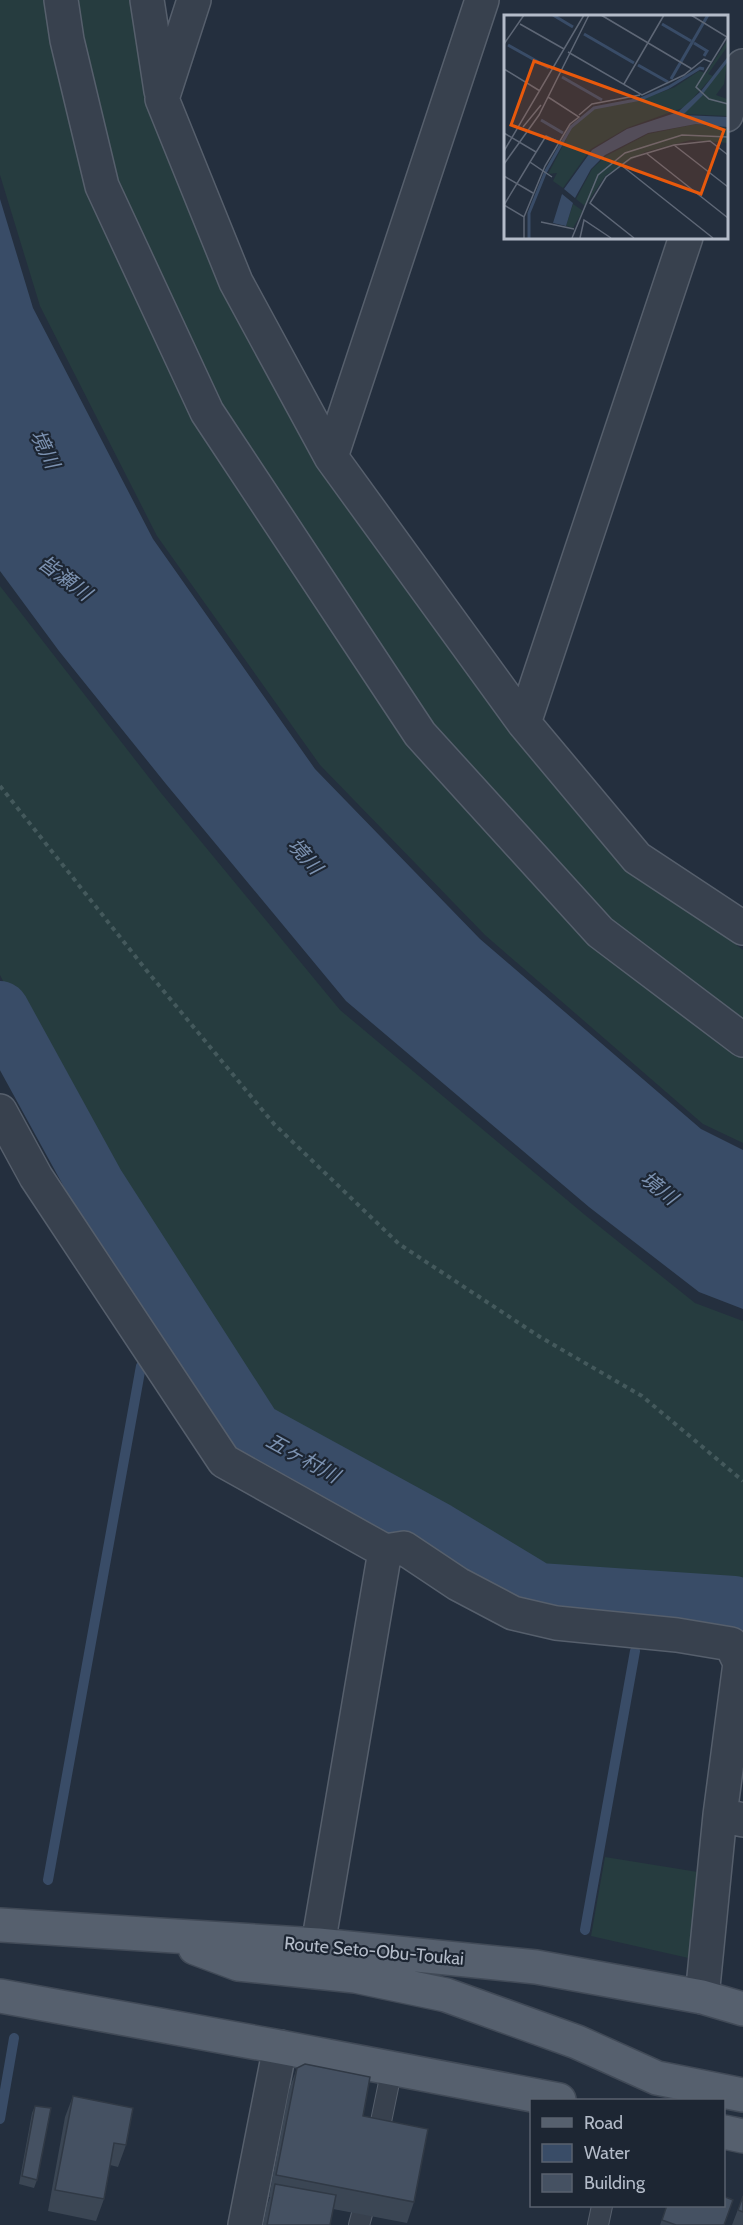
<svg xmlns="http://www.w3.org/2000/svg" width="743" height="2225" viewBox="0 0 743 2225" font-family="Cabin,'Noto Sans JP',sans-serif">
	<rect width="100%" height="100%" fill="#242f3e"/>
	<path fill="#263c3f" d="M 0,0 L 133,0 L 149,93 L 226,300 L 324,470 L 631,863 L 743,950 L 743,1143 L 703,1124 L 485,935 L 320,765 L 157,536 L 40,306 L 0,175 Z
		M 0,586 L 161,793 L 340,1010 L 585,1215 L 695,1303 L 743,1321 L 743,1593 L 736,1590 L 543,1578 L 264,1419 L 103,1176 L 0,975 Z
		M 605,1857 L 704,1873 L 693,1959 L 591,1936 Z"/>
	<path fill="#394c67" d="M 0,199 L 33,308 L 153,539 L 315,769 L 480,939 L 701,1129 L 743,1150 L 743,1309 L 699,1292 L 589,1207 L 346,1001 L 166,784 L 59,651 L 0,571 Z"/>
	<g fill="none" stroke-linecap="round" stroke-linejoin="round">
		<path stroke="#394c67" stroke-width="10" d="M 169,1345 L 193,1335
			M 641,1617 L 644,1599
			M 48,1880 L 141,1366
			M 585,1930 L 635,1651
			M 0,2119 L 14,2038"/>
		<path stroke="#394c67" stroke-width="58" d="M 0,1010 L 96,1185 L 254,1431 L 437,1531 L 538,1592 L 734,1605 L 743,1609"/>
		<defs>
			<path id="service" d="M 377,2141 L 392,2068
				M 359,2225 L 362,2214
				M 598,2225 L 602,2206"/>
			<path id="minor" d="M 61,0 L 67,40 L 102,186 L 207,412 L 420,734 L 600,932 L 743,1040
				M 147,0 L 161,91
				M 194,0 L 162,99 L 236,282 L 331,457 L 524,723 L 637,858 L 743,928
				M 726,115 L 743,66
				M 331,457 L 482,0
				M 524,723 L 686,237
				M 0,1111 L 36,1177 L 224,1461 L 385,1551
				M 318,1945 L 385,1551 L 404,1548 L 458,1584 L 513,1613 L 556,1623 L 677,1635 L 731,1644 L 740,1663 L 720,1815 L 743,1820
				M 702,1997 L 720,1815
				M 245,2225 L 280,2047"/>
			<path id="primary" d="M 0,1925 L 318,1945 L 536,1967 L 702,1997 L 743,2009
				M 195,1948 L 238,1964 L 355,1976 L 446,1995 L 577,2042 L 657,2078 L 743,2095
				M 0,1996 L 280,2047 L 559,2100
				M 724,2132 L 743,2136"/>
		</defs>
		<use href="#service" stroke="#565f6c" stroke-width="22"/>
		<use href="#minor" stroke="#565f6c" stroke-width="36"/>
		<use href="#primary" stroke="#414a57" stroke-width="36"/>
		<path stroke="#44595c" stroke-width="4" stroke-dasharray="4.5 4.5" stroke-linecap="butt" d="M 0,786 L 147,971 L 274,1124 L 399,1244 L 540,1337 L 642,1396 L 743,1481"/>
		<use href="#service" stroke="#38414e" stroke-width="20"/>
		<use href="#minor" stroke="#38414e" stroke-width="33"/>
		<use href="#primary" stroke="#56606e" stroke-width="33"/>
	</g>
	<path fill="#3b4654" d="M 297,2068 L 363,2116 L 414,2202 L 407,2223 L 333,2209 L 330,2225 L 263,2225 L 267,2205 L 270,2197 L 269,2197 L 289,2090 Z
		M 73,2096 L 126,2145 L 118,2167 L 110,2165 L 104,2199 L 96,2221 L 48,2211 L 65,2117 Z
		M 35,2106 L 37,2180 L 34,2188 L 19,2184 L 32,2113 Z
		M 743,2196 L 743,2225 L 732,2225 Z
		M 667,2205 L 724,2225 L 660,2225 Z"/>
	<path fill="#455162" stroke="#303945" stroke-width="1.5" d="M 305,2064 L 370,2077 L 363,2116 L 428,2129 L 414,2202 L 276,2175 L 297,2068 Z
		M 73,2096 L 133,2108 L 126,2145 L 114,2143 L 104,2199 L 55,2190 Z
		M 35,2106 L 51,2108 L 37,2180 L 22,2176 Z
		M 275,2184 L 336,2195 L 330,2225 L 267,2225 Z
		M 723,2196 L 733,2200 L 724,2225 L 676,2225 L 662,2220 L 667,2205 L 723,2205 Z
		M 743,2196 L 743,2212 L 738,2210 Z"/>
	<g text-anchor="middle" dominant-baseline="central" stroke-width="4.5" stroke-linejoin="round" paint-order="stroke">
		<g font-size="18" fill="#b4bcc9" stroke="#1d2633">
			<text transform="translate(374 1951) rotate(5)">Route Seto-Obu-Toukai</text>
		</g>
		<g font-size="20" font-style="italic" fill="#7c92b1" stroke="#1d2633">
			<text transform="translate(45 449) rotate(64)">境川</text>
			<text transform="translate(65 578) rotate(37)">皆瀬川</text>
			<text transform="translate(305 856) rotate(48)">境川</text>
			<text transform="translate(659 1188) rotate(38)">境川</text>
			<text transform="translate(303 1458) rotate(29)">五ヶ村川</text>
		</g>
	</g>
	<g transform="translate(504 15)">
		<rect width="224" height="224" fill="#242f3e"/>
		<path d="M 223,26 L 223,32 L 204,59 L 209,61 L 181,92 L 123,113 L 87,134 L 59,173 L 49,166 L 53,158 L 44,159 L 68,113 L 90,94 L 137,85 L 171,72 L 195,56 L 202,58 ZM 223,48 L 220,69 L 212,80 L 223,84 L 223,101 L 180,99 ZM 192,109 L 223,113 L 223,128 L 187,125 L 141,137 L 102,160 L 81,191 L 72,184 L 88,154 L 102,141 L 144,119 ZM 69,189 L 79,196 L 69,213 L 62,211 Z" fill="#263c3f"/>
		<path d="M 196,77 L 199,80 L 179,100 L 223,102 L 223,112 L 192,109 L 144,118 L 101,140 L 87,154 L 71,183 L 60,174 L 88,135 L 123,114 L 174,97 ZM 58,179 L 69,188 L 62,211 L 49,208 Z" fill="#394c67"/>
		<path fill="none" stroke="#394c67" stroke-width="3" d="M 49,0 L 69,12M 158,9 L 187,26M 80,19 L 130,48M 190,28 L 203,36 L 200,41M 4,30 L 45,53M 134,50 L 164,67M 58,62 L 98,85M 167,64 L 204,0M 165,72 L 196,53 L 200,54M 196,80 L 224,44M 37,105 L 59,118M 25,223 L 25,198 L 42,156 L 67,112 L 90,93 L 137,84 L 165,72"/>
		<path fill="none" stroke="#5e6776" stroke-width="1.5" d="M 97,0 L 188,54M 187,0 L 223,22 L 192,72 L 205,84 L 224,89M 16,9 L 60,34M 0,29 L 20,0M 64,37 L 138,80 L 180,60 L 200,44 L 207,47M 0,54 L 36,76M 120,69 L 160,0M 75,100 L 88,89 L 136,80M 19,112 L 37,90M 0,118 L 32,137M 170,130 L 224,172M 0,136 L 80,0M 142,138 L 224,203M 0,149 L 35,100 L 85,0M 117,150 L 209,223M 0,161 L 29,178M 48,162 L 26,147 L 42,121 L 55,127M 0,190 L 20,202 L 41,151 L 66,109 L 75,102 L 44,82M 0,190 L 26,147M 20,202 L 20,223M 37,207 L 70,214M 68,223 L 94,160 L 121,138 L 178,120 L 224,122M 76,223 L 80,205 L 107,223M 130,223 L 86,188 L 102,162 L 127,143 L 170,130 L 206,126 L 224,140"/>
		<path fill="#e8590c" fill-opacity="0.15" stroke="#e8590c" stroke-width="3" d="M 30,46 L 220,115 L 197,179 L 7,110 Z"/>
		<rect width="224" height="224" fill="none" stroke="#b4bcc9" stroke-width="3"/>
	</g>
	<rect x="530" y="2099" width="195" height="108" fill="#1d2633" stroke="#59626f" stroke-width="1.5"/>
	<rect x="542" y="2118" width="30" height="9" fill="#56606e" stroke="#59626f" stroke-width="1.5"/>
	<text x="584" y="2129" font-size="18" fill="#b4bcc9">Road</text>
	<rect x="542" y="2144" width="30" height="18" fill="#394c67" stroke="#59626f" stroke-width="1.5"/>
	<text x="584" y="2159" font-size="18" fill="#b4bcc9">Water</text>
	<rect x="542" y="2174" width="30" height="18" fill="#455162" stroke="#59626f" stroke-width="1.5"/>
	<text x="584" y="2189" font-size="18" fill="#b4bcc9">Building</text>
</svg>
